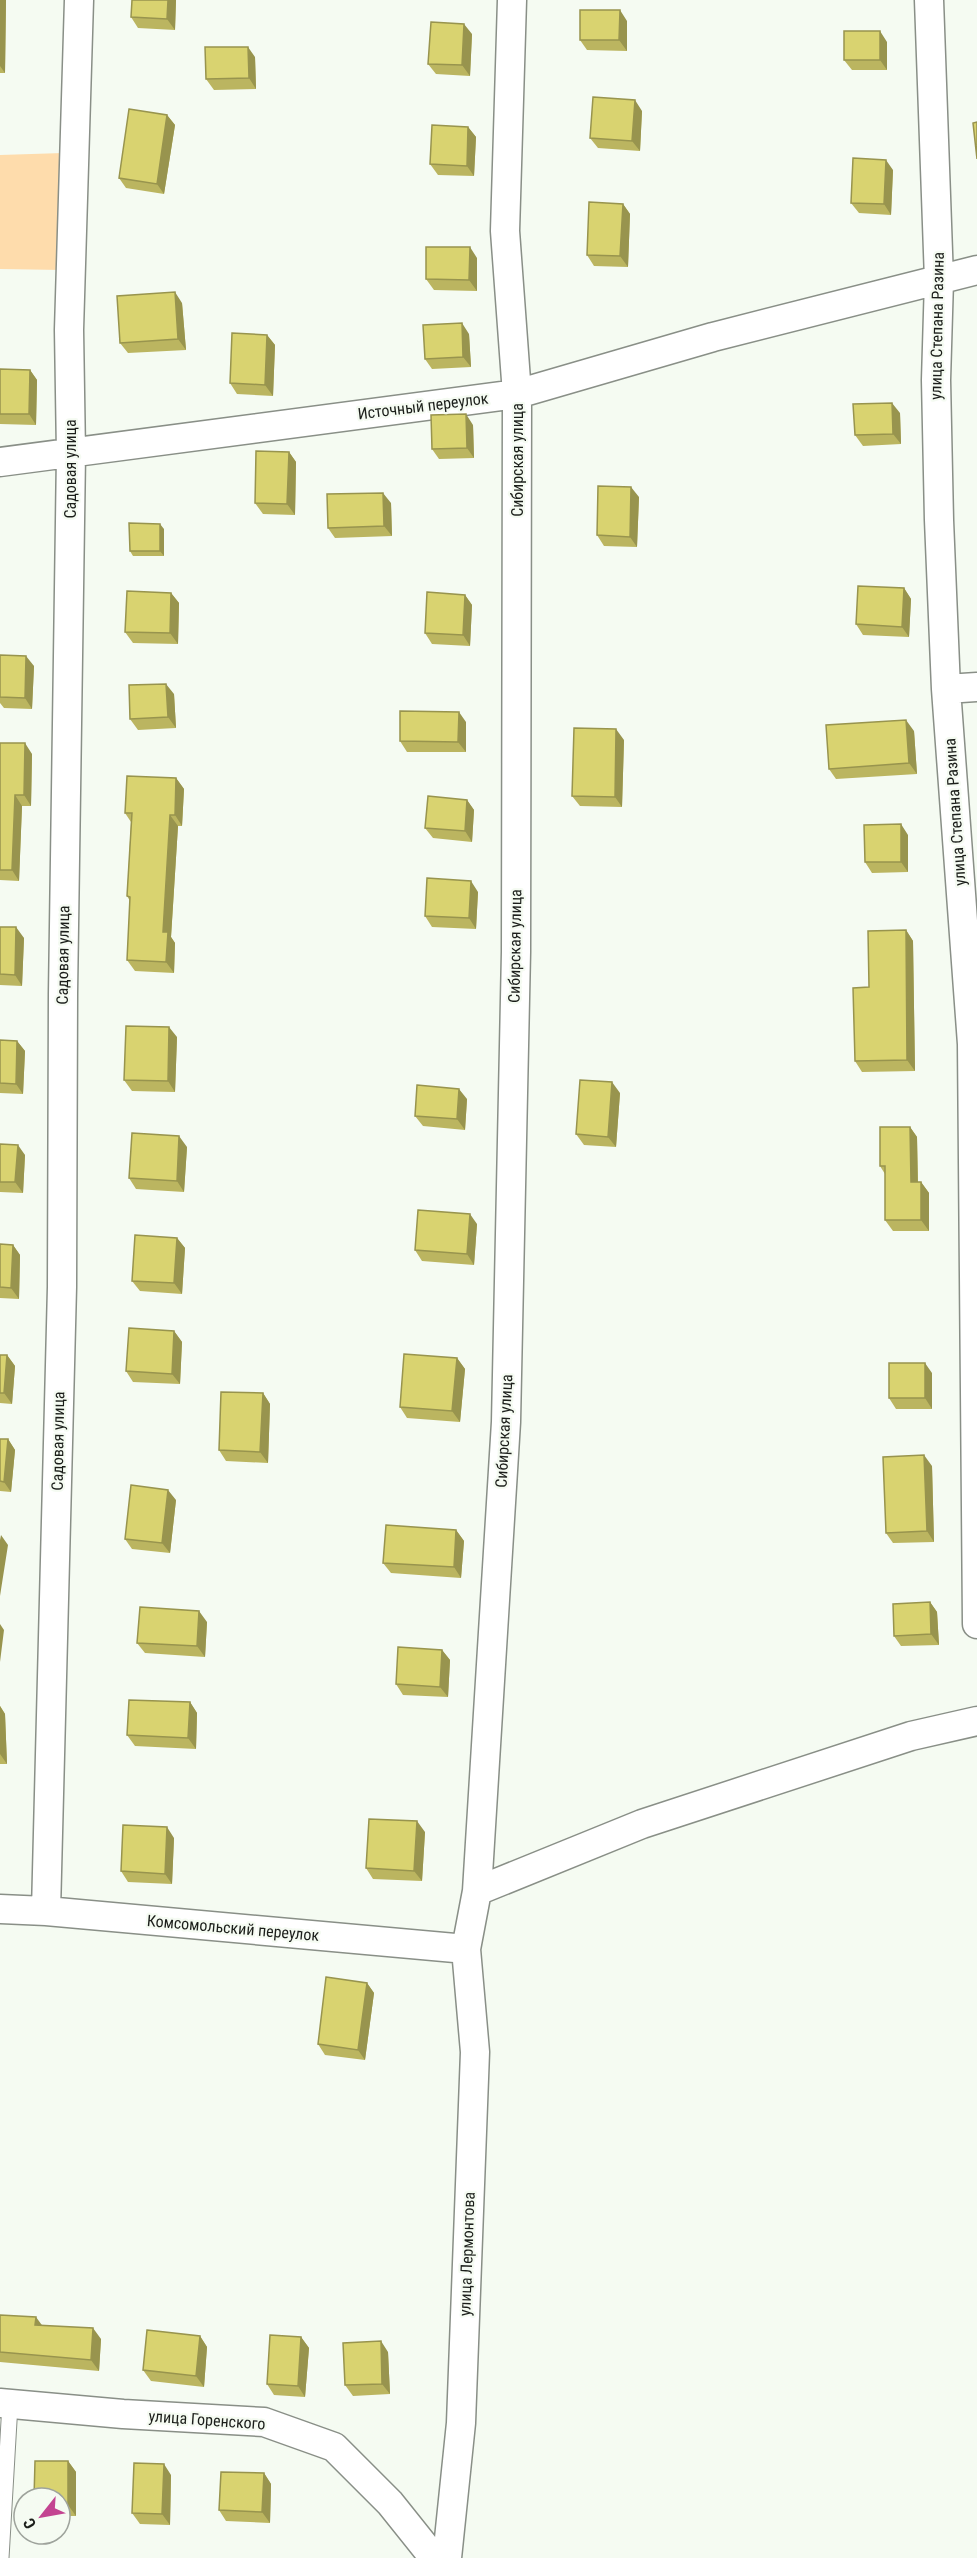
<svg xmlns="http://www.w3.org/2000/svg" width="977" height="2558" viewBox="0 0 977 2558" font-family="'Roboto Condensed',sans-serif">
	<rect width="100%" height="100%" fill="#f5fbf2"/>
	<path fill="#fedcac" d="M 63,153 L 62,270 L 0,269 L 0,155 Z"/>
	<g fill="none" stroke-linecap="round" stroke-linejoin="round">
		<defs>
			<path id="service" d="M 1,2558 L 10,2404"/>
			<path id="minor" d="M 929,0 L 939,280 L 936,380 L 939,520 L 946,689 L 972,1044 L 977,1624
				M 0,462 L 517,394 L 713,337 L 977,270
				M 946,689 L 977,687
				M 477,1891 L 506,1422 L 516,952 L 517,394 L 505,231 L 512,0
				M 0,1909 L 46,1911 L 466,1949
				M 46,1911 L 62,1287 L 63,994 L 71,454 L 69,330 L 79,0
				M 0,2403 L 123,2414 L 264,2422 L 334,2447 L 390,2503 L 434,2558
				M 447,2558 L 461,2423 L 475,2052 L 466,1949 L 477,1891 L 642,1824 L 911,1736 L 977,1721"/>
		</defs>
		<use href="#service" stroke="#898f87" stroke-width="17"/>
		<use href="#minor" stroke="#898f87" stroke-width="31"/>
		<use href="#service" stroke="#fff" stroke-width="15"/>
		<use href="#minor" stroke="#fff" stroke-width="28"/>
	</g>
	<path fill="#bbb560" d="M 0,0 L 6,0 L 5,73 L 0,73 Z
		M 176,0 L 175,30 L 138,28 L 131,17 Z
		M 627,21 L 627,51 L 587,50 L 580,40 Z
		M 472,34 L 470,76 L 436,74 L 428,64 Z
		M 887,42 L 887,70 L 852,70 L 844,60 Z
		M 255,57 L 256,89 L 214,90 L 206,79 Z
		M 642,111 L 640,151 L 598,148 L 590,138 Z
		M 167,115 L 175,125 L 164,194 L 126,188 L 119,178 Z
		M 468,127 L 476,137 L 474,176 L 438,175 L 430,164 Z
		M 893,170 L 891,215 L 859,213 L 851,203 Z
		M 623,204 L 630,214 L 628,267 L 594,266 L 587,255 Z
		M 477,258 L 477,291 L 434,290 L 426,279 Z
		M 182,303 L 186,350 L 128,353 L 120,343 Z
		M 469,334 L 471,367 L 432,369 L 425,359 Z
		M 267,335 L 275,345 L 273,396 L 237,394 L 230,383 Z
		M 0,369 L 30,370 L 37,380 L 36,425 L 0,424 Z
		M 900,413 L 901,444 L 863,446 L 855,435 Z
		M 473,425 L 474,458 L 439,459 L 432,449 Z
		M 289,452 L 296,462 L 295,515 L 263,514 L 255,503 Z
		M 639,497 L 637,547 L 604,546 L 597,535 Z
		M 391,503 L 392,536 L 335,538 L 328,528 Z
		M 164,529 L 164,556 L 133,556 L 130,551 Z
		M 904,588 L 911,599 L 909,637 L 863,635 L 856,624 Z
		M 171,593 L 179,603 L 178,644 L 133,643 L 125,632 Z
		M 465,595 L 472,605 L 470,646 L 432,644 L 425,633 Z
		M 0,655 L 34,666 L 32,709 L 4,708 L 0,703 Z
		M 174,694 L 176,728 L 138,730 L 130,719 Z
		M 466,722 L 466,752 L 407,752 L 400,741 Z
		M 914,731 L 917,774 L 836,779 L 829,769 Z
		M 624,740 L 622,807 L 580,806 L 572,796 Z
		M 0,743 L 32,754 L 31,806 L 22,806 L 19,881 L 0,880 Z
		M 176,778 L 184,789 L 182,826 L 178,826 L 171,937 L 175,943 L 174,973 L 135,971 L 127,960 L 130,901 L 127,896 L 131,822 L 125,813 Z
		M 467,800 L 474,810 L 472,842 L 433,838 L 425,828 Z
		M 908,835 L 908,872 L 872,873 L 865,862 Z
		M 478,892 L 476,929 L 432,927 L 425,916 Z
		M 0,927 L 24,938 L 22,986 L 0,985 Z
		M 906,930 L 913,941 L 915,1071 L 862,1072 L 855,1061 L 869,987 Z
		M 177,1037 L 175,1092 L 132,1091 L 124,1080 Z
		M 0,1040 L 17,1041 L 25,1051 L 23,1094 L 0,1093 Z
		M 620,1093 L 616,1147 L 584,1145 L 576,1134 Z
		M 467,1099 L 465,1130 L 423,1126 L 415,1116 Z
		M 910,1127 L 917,1137 L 918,1182 L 921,1182 L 929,1193 L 929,1231 L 893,1231 L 885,1220 L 885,1174 L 880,1166 Z
		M 0,1144 L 25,1155 L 23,1193 L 0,1192 Z
		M 187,1147 L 184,1192 L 136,1189 L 129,1178 Z
		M 477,1224 L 474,1265 L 422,1261 L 415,1250 Z
		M 177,1238 L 185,1248 L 182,1294 L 140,1291 L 132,1281 Z
		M 0,1244 L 13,1245 L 20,1255 L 19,1299 L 0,1298 Z
		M 174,1331 L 182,1342 L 180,1384 L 133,1382 L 126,1371 Z
		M 0,1355 L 7,1355 L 15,1366 L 12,1404 L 0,1403 Z
		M 457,1358 L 465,1369 L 460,1422 L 407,1418 L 400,1407 Z
		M 932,1373 L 932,1409 L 896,1409 L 889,1398 Z
		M 263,1393 L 270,1404 L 268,1463 L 226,1461 L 219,1450 Z
		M 0,1439 L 8,1439 L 15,1450 L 11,1492 L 0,1491 Z
		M 932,1466 L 934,1542 L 893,1543 L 886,1533 Z
		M 176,1500 L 170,1553 L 132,1549 L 125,1539 Z
		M 456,1530 L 464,1541 L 461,1578 L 391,1573 L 383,1563 Z
		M 930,1602 L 937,1612 L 939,1645 L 901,1646 L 894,1636 Z
		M 207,1622 L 205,1657 L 145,1653 L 137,1643 Z
		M 442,1650 L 450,1660 L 448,1697 L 403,1695 L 396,1684 Z
		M 190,1702 L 197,1713 L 196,1749 L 135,1746 L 127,1735 Z
		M 0,1706 L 5,1714 L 7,1764 L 0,1764 Z
		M 425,1832 L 422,1881 L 373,1879 L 366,1868 Z
		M 174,1838 L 172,1884 L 128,1882 L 121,1871 Z
		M 367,1983 L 374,1993 L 365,2060 L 325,2055 L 318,2044 Z
		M 0,2315 L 101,2339 L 99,2371 L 0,2362 Z
		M 200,2336 L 207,2347 L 204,2387 L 151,2381 L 143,2370 Z
		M 301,2337 L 309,2348 L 305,2397 L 274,2395 L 267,2384 Z
		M 388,2352 L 390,2394 L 353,2396 L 345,2385 Z
		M 68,2461 L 76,2472 L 76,2516 L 60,2516 L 60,2498 Z
		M 264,2473 L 271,2484 L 270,2523 L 226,2521 L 219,2510 Z
		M 171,2475 L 170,2525 L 140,2524 L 132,2513 Z"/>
	<path fill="#98944e" d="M 0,0 L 6,0 L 5,73 L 0,66 Z
		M 168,0 L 176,0 L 175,30 L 167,19 Z
		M 620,10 L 627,21 L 627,51 L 619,40 Z
		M 464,24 L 472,34 L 470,76 L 462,65 Z
		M 880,31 L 887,42 L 887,70 L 880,60 Z
		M 248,47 L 255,57 L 256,89 L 249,78 Z
		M 635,100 L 642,111 L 640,151 L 632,141 Z
		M 167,115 L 175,125 L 164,194 L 157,184 Z
		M 468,127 L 476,137 L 474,176 L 467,166 Z
		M 886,160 L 893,170 L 891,215 L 884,204 Z
		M 623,204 L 630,214 L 628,267 L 620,256 Z
		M 470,247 L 477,258 L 477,291 L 469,280 Z
		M 175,292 L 182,303 L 186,350 L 178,339 Z
		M 462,323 L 469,334 L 471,367 L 463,357 Z
		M 267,335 L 275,345 L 273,396 L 265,385 Z
		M 30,370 L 37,380 L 36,425 L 29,414 Z
		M 892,403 L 900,413 L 901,444 L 893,434 Z
		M 466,414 L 473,425 L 474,458 L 467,448 Z
		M 289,452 L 296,462 L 295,515 L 287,504 Z
		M 631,487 L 639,497 L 637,547 L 630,537 Z
		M 383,493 L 391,503 L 392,536 L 384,526 Z
		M 160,524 L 164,529 L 164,556 L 160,551 Z
		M 904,588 L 911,599 L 909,637 L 902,627 Z
		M 171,593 L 179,603 L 178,644 L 170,633 Z
		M 465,595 L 472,605 L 470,646 L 463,635 Z
		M 26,656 L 34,666 L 32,709 L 25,698 Z
		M 166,684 L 174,694 L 176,728 L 168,717 Z
		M 459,712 L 466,722 L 466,752 L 458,742 Z
		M 906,720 L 914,731 L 917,774 L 909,763 Z
		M 616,729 L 624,740 L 622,807 L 615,797 Z
		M 25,743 L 32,754 L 31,806 L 24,795 Z
		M 176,778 L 184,789 L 182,826 L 175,815 Z
		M 15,795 L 22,806 L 19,881 L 12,870 Z
		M 467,800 L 474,810 L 472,842 L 465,831 Z
		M 170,815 L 178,826 L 171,937 L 175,943 L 174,973 L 166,962 L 163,932 Z
		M 901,824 L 908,835 L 908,872 L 901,862 Z
		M 471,881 L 478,892 L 476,929 L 469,918 Z
		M 16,927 L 24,938 L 22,986 L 15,975 Z
		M 906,930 L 913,941 L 915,1071 L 907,1060 Z
		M 169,1027 L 177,1037 L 175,1092 L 168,1081 Z
		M 17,1041 L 25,1051 L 23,1094 L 16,1084 Z
		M 612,1082 L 620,1093 L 616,1147 L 608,1137 Z
		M 459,1089 L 467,1099 L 465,1130 L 457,1119 Z
		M 910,1127 L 917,1137 L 918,1192 L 911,1182 Z
		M 179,1136 L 187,1147 L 184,1192 L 177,1181 Z
		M 18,1145 L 25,1155 L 23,1193 L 15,1182 Z
		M 921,1182 L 929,1193 L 929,1231 L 921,1220 Z
		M 470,1214 L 477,1224 L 474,1265 L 467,1254 Z
		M 177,1238 L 185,1248 L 182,1294 L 174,1283 Z
		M 13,1245 L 20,1255 L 19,1299 L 11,1288 Z
		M 174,1331 L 182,1342 L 180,1384 L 172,1374 Z
		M 7,1355 L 15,1366 L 12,1404 L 4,1393 Z
		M 457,1358 L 465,1369 L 460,1422 L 452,1411 Z
		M 925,1363 L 932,1373 L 932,1409 L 925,1398 Z
		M 263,1393 L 270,1404 L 268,1463 L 260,1452 Z
		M 8,1439 L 15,1450 L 11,1492 L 4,1482 Z
		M 924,1455 L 932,1466 L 934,1542 L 927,1531 Z
		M 168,1490 L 176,1500 L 170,1553 L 162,1543 Z
		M 456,1530 L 464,1541 L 461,1578 L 454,1567 Z
		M 1,1535 L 8,1545 L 0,1596 L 0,1540 Z
		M 930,1602 L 937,1612 L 939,1645 L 931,1634 Z
		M 199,1611 L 207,1622 L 205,1657 L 197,1646 Z
		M 0,1624 L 4,1630 L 0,1662 Z
		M 442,1650 L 450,1660 L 448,1697 L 440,1687 Z
		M 190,1702 L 197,1713 L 196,1749 L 188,1738 Z
		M 0,1706 L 5,1714 L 7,1764 L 0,1754 Z
		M 417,1821 L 425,1832 L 422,1881 L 414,1871 Z
		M 167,1827 L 174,1838 L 172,1884 L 165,1874 Z
		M 367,1983 L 374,1993 L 365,2060 L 358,2050 Z
		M 36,2317 L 44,2328 L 35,2325 Z
		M 93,2328 L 101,2339 L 99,2371 L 91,2360 Z
		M 200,2336 L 207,2347 L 204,2387 L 196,2376 Z
		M 301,2337 L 309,2348 L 305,2397 L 298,2386 Z
		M 381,2341 L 388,2352 L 390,2394 L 382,2384 Z
		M 68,2461 L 76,2472 L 76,2516 L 68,2505 Z
		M 164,2464 L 171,2475 L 170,2525 L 162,2514 Z
		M 264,2473 L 271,2484 L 270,2523 L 262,2512 Z"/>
	<path fill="#d9d370" stroke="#98944e" stroke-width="1.5" d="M 132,0 L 168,0 L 167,19 L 131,17 Z
		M 580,10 L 620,10 L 619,40 L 580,40 Z
		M 431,22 L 464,24 L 462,65 L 428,64 Z
		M 844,31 L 880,31 L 880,60 L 844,60 Z
		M 205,47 L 248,47 L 249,78 L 206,79 Z
		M 593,97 L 635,100 L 632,141 L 590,138 Z
		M 129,109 L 167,115 L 157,184 L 119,178 Z
		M 977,122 L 977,159 L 973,123 Z
		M 432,125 L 468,127 L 467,166 L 430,164 Z
		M 853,158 L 886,160 L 884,204 L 851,203 Z
		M 589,202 L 623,204 L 620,256 L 587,255 Z
		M 426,247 L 470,247 L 469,280 L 426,279 Z
		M 175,292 L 178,339 L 120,343 L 117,296 Z
		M 462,323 L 463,357 L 425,359 L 423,325 Z
		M 232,333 L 267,335 L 265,385 L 230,383 Z
		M 0,369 L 30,370 L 29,414 L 0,414 Z
		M 892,403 L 893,434 L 855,435 L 853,404 Z
		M 466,414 L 467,448 L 432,449 L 431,415 Z
		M 256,451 L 289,452 L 287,504 L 255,503 Z
		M 598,486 L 631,487 L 630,537 L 597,535 Z
		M 383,493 L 384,526 L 328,528 L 327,494 Z
		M 129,523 L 160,524 L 160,551 L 130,551 Z
		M 858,586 L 904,588 L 902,627 L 856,624 Z
		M 127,591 L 171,593 L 170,633 L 125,632 Z
		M 427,592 L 465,595 L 463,635 L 425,633 Z
		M 0,655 L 26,656 L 25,698 L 0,697 Z
		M 166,684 L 168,717 L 130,719 L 129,685 Z
		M 400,711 L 459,712 L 458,742 L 400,741 Z
		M 906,720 L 909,763 L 829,769 L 826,725 Z
		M 574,728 L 616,729 L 615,797 L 572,796 Z
		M 0,743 L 25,743 L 24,795 L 15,795 L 12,870 L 0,870 Z
		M 127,776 L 176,778 L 175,815 L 170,815 L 163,932 L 168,932 L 166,962 L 127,960 L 130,897 L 127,896 L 132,813 L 125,813 Z
		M 428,796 L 467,800 L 465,831 L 425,828 Z
		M 901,824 L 901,862 L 865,862 L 864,825 Z
		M 427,878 L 471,881 L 469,918 L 425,916 Z
		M 0,927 L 16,927 L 15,975 L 0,974 Z
		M 906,930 L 907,1060 L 855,1061 L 853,988 L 869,987 L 868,931 Z
		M 126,1026 L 169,1027 L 168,1081 L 124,1080 Z
		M 0,1040 L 17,1041 L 16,1084 L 0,1083 Z
		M 580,1080 L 612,1082 L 608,1137 L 576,1134 Z
		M 417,1085 L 459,1089 L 457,1119 L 415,1116 Z
		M 880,1127 L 910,1127 L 911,1182 L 921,1182 L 921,1220 L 885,1220 L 885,1166 L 880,1166 Z
		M 132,1133 L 179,1136 L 177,1181 L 129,1178 Z
		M 0,1144 L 18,1145 L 15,1182 L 0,1182 Z
		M 418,1210 L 470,1214 L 467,1254 L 415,1250 Z
		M 135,1235 L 177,1238 L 174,1283 L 132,1281 Z
		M 0,1244 L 13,1245 L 11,1288 L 0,1287 Z
		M 129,1328 L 174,1331 L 172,1374 L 126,1371 Z
		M 404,1354 L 457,1358 L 452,1411 L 400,1407 Z
		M 0,1355 L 7,1355 L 4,1393 L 0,1393 Z
		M 889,1363 L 925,1363 L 925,1398 L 889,1398 Z
		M 221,1392 L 263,1393 L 260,1452 L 219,1450 Z
		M 0,1439 L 8,1439 L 4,1482 L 0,1481 Z
		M 924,1455 L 927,1531 L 886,1533 L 883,1457 Z
		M 131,1485 L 168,1490 L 162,1543 L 125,1539 Z
		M 386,1525 L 456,1530 L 454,1567 L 383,1563 Z
		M 930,1602 L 931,1634 L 894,1636 L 893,1604 Z
		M 140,1607 L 199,1611 L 197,1646 L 137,1643 Z
		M 398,1647 L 442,1650 L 440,1687 L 396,1684 Z
		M 129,1700 L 190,1702 L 188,1738 L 127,1735 Z
		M 369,1819 L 417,1821 L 414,1871 L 366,1868 Z
		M 123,1825 L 167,1827 L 165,1874 L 121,1871 Z
		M 326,1977 L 367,1983 L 358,2050 L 318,2044 Z
		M 0,2315 L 36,2317 L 35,2325 L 93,2328 L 91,2360 L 0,2352 Z
		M 147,2330 L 200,2336 L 196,2376 L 143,2370 Z
		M 270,2335 L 301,2337 L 298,2386 L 267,2384 Z
		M 381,2341 L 382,2384 L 345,2385 L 343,2343 Z
		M 35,2461 L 68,2461 L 68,2505 L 60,2505 L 60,2498 L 34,2498 Z
		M 134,2463 L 164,2464 L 162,2514 L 132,2513 Z
		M 221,2472 L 264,2473 L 262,2512 L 219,2510 Z"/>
	<g text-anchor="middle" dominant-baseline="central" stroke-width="4.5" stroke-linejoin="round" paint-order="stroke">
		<g font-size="16" fill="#1b1e1a" stroke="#f5fbf2">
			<text transform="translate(937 326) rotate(-89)">улица Степана Разина</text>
			<text transform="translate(423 406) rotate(-7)">Источный переулок</text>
			<text transform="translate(517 460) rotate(-90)">Сибирская улица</text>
			<text transform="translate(70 469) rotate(-90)">Садовая улица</text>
			<text transform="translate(955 812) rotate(-94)">улица Степана Разина</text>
			<text transform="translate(515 946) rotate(-89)">Сибирская улица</text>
			<text transform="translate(63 955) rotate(-89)">Садовая улица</text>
			<text transform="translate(504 1431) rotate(-87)">Сибирская улица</text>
			<text transform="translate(58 1441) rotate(-89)">Садовая улица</text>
			<text transform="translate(233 1928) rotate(5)">Комсомольский переулок</text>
			<text transform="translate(467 2254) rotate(-88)">улица Лермонтова</text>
			<text transform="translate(207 2420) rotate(4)">улица Горенского</text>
		</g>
	</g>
	<g transform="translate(42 2516) rotate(239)"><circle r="28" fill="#f5fbf2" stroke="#9ea39c" stroke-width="1.5"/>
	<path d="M0-4.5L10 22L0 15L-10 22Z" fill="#c34491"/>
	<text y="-9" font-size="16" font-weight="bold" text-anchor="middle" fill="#1b1e1a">С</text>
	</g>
</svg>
